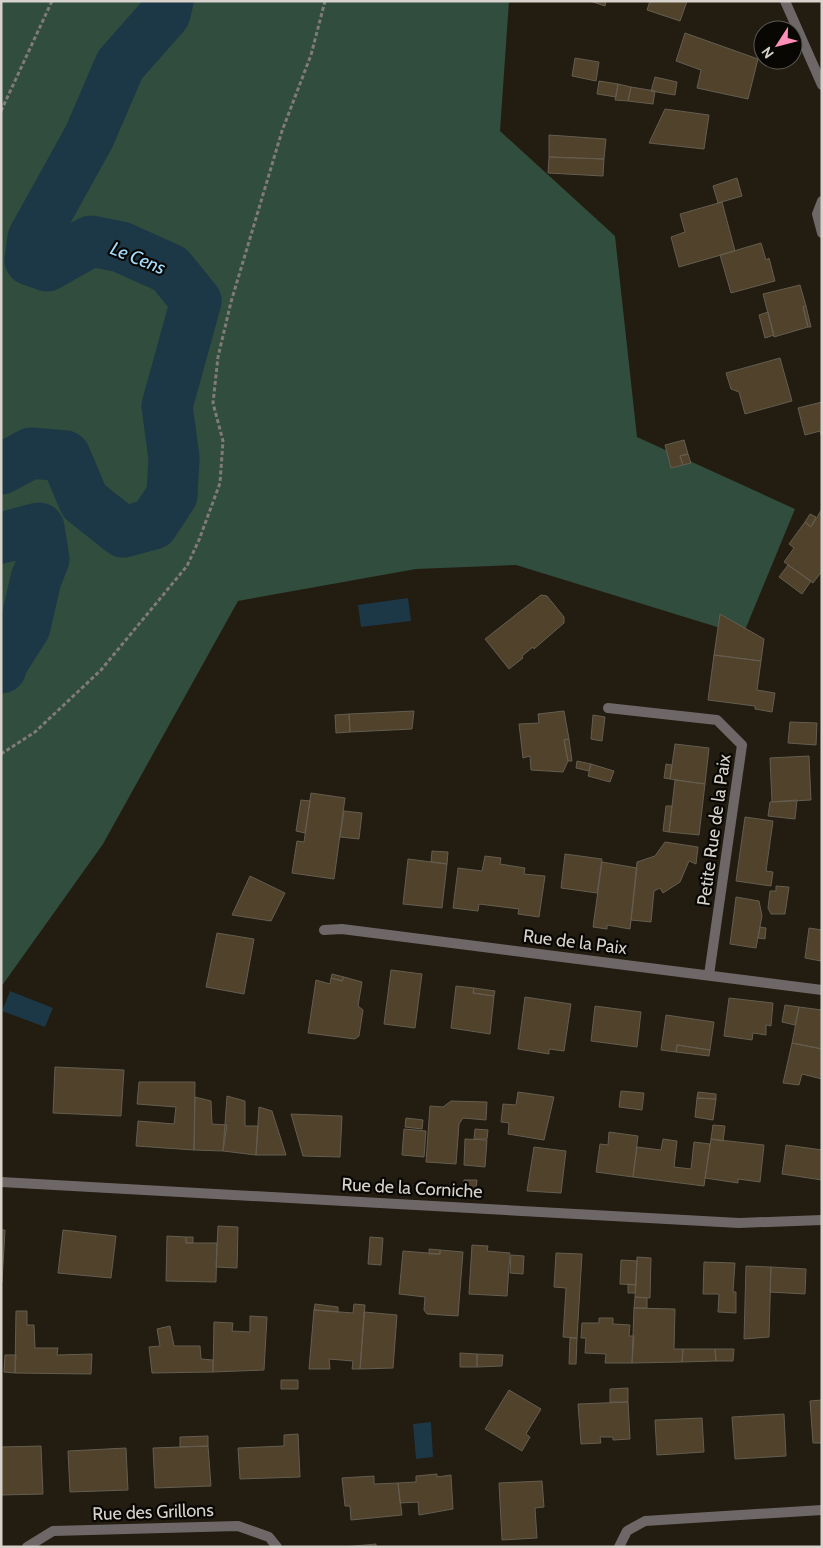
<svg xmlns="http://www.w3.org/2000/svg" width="823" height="1548" viewBox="0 0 823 1548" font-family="Cabin,sans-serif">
	<rect width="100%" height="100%" fill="#221c11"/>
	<path fill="#314d3d" d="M 1,1 L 509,1 L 500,131 L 615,236 L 637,437 L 795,509 L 743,635 L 516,565 L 416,569 L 238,601 L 103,844 L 1,987 Z"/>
	<path fill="#1c3746" d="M 408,598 L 411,621 L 361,627 L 358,605 Z
		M 10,991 L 53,1008 L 45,1027 L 2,1011 Z
		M 431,1422 L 433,1457 L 416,1459 L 413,1424 Z"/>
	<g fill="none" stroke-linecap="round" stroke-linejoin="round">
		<path stroke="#1c3746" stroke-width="51" d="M 1,469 L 31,453 L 65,456 L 84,501 L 123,532 L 153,524 L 172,495 L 174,458 L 167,406 L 196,301 L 170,269 L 121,247 L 91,241 L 47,266 L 30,260 L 33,238 L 89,137 L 120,65 L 165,14 L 168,1
			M 1,538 L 39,528 L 44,559 L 36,579 L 25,627 L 2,663 L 1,668"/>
	</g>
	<path fill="#51432b" stroke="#645d50" d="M 590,1 L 606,1 L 605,6 Z
		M 650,1 L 687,1 L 680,21 L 647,10 Z
		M 685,33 L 758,59 L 748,99 L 697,88 L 701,70 L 676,61 Z
		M 575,58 L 599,62 L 596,81 L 572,76 Z
		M 655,77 L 677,82 L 675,95 L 651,91 Z
		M 599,81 L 618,84 L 616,97 L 597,94 Z
		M 618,84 L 631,87 L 628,101 L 615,100 Z
		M 631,87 L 655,91 L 653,104 L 628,101 Z
		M 665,109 L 709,115 L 704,149 L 649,143 Z
		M 549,135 L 606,139 L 604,159 L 549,157 Z
		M 549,157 L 604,159 L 603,176 L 548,173 Z
		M 737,178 L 742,196 L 718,203 L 713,186 Z
		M 722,202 L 735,251 L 679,267 L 671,237 L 685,232 L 680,214 Z
		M 761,243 L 766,260 L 769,258 L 775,281 L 731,293 L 720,255 Z
		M 800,285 L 806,306 L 803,307 L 808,327 L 774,337 L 763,294 Z
		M 806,306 L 811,327 L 808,327 L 803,307 Z
		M 768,312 L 774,335 L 765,338 L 759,315 Z
		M 780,358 L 792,401 L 745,414 L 739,392 L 731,389 L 726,373 Z
		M 822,402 L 822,438 L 820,431 L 805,435 L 798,408 Z
		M 684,440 L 688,454 L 680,456 L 683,465 L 671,468 L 665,445 Z
		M 688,454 L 691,463 L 683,465 L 680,456 Z
		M 822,509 L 822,571 L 813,583 L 784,562 L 794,548 L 789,544 L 805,522 L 811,527 Z
		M 810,514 L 816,517 L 811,527 L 805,522 Z
		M 788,565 L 811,581 L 802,594 L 779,577 Z
		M 541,595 L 547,596 L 564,617 L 564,623 L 534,649 L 533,647 L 522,656 L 523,658 L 509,669 L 485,639 Z
		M 720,614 L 764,639 L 761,661 L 714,655 Z
		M 714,655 L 761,661 L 757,690 L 775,693 L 772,712 L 755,709 L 755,706 L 708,700 Z
		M 414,711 L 412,729 L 350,732 L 349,714 Z
		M 564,711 L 569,739 L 564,740 L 568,761 L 563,772 L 531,770 L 530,756 L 523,758 L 519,724 L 539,723 L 538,714 Z
		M 349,714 L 350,732 L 336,733 L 335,715 Z
		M 593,715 L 605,717 L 602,741 L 591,739 Z
		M 790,722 L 817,723 L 816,745 L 788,743 Z
		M 569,739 L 572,761 L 568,761 L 564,740 Z
		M 675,744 L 709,748 L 705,784 L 670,779 Z
		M 809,756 L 811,800 L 772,802 L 770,758 Z
		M 577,761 L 591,764 L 589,771 L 576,768 Z
		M 591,764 L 614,771 L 610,782 L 588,776 Z
		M 666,764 L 672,765 L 670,779 L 664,778 Z
		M 675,780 L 705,784 L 699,835 L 669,832 Z
		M 311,793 L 345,798 L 334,879 L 292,873 L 297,841 L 304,842 Z
		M 301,800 L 310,801 L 305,833 L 296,831 Z
		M 797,800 L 795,819 L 768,816 L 770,802 Z
		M 666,806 L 672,806 L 669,832 L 663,831 Z
		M 344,811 L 362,813 L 359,839 L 340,837 Z
		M 745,817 L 773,821 L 766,871 L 773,872 L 771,886 L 736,881 Z
		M 665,842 L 698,847 L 696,864 L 689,861 L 680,882 L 663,893 L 660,888 L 654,891 L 651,922 L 631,920 L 637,862 L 655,856 Z
		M 432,851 L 448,852 L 447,864 L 431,862 Z
		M 565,854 L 602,859 L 597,893 L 561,888 Z
		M 485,856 L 501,858 L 500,864 L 525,868 L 524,874 L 545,876 L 539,917 L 518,914 L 519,909 L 479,904 L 478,911 L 453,908 L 458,868 L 482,871 Z
		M 408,859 L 447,864 L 442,908 L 403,904 Z
		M 602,862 L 637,868 L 630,929 L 607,925 L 607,929 L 593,927 Z
		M 250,876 L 285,893 L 271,921 L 232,915 Z
		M 776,886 L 789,887 L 785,914 L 771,914 L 768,908 L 770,891 L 776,891 Z
		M 736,897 L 759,901 L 762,916 L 756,948 L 730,944 Z
		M 760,927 L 766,928 L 765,939 L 758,938 Z
		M 809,928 L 822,930 L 822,963 L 821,961 L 805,958 Z
		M 217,933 L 254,939 L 244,994 L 206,987 Z
		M 391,970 L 422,974 L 415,1028 L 384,1024 Z
		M 332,974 L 344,977 L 342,981 L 331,978 Z
		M 344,977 L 362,982 L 358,1006 L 363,1010 L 359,1036 L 355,1039 L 308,1033 L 316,980 L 330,984 L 331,978 L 342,981 Z
		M 456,986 L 474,988 L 473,993 L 494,996 L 490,1034 L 451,1028 Z
		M 474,988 L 495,991 L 494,996 L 473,993 Z
		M 525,997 L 571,1004 L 564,1051 L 549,1049 L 549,1054 L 518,1049 Z
		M 729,998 L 773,1003 L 771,1026 L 766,1025 L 766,1035 L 753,1033 L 752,1040 L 724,1036 Z
		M 785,1005 L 799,1007 L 795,1025 L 782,1022 Z
		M 595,1006 L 641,1012 L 637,1047 L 591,1041 Z
		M 799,1007 L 822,1010 L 822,1049 L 792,1043 Z
		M 666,1015 L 714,1022 L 710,1050 L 677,1045 L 676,1052 L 661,1050 Z
		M 792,1043 L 822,1049 L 822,1079 L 802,1074 L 799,1085 L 783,1083 Z
		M 677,1045 L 710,1050 L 709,1056 L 676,1052 Z
		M 55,1067 L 124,1070 L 121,1116 L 53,1113 Z
		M 139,1082 L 195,1082 L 194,1150 L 136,1146 L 138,1121 L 174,1124 L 176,1107 L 137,1104 Z
		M 621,1091 L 644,1093 L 642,1110 L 619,1107 Z
		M 518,1092 L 554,1097 L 544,1140 L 508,1134 L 509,1123 L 501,1122 L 503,1104 L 516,1105 Z
		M 698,1092 L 716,1094 L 716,1099 L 697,1098 Z
		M 227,1096 L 245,1101 L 245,1126 L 258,1126 L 256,1155 L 223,1151 Z
		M 195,1097 L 211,1101 L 212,1124 L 227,1125 L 223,1151 L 194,1150 Z
		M 697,1098 L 716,1099 L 713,1120 L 695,1117 Z
		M 451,1101 L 487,1102 L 486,1120 L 463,1118 L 459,1124 L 456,1164 L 426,1162 L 430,1106 L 443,1107 Z
		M 259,1107 L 272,1111 L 286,1155 L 256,1155 Z
		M 291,1114 L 342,1116 L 340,1157 L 303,1156 Z
		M 406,1118 L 423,1120 L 422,1129 L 405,1127 Z
		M 713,1125 L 725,1126 L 723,1141 L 711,1139 Z
		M 404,1129 L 426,1131 L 424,1157 L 402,1155 Z
		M 475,1129 L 488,1130 L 487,1139 L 474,1139 Z
		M 609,1132 L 638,1136 L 633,1177 L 596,1172 L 600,1144 L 608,1145 Z
		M 465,1139 L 487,1140 L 485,1167 L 464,1165 Z
		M 663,1139 L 677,1141 L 674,1167 L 691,1169 L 694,1142 L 710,1144 L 704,1186 L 633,1177 L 637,1147 L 661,1150 Z
		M 711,1139 L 764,1145 L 760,1182 L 738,1179 L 738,1183 L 705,1178 Z
		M 786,1145 L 822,1150 L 822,1180 L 782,1174 Z
		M 534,1147 L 566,1151 L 561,1193 L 527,1191 Z
		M 464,1180 L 477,1180 L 476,1188 L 463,1187 Z
		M 218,1226 L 238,1227 L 237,1268 L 216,1267 Z
		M 1,1230 L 5,1230 L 2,1282 L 1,1282 Z
		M 63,1230 L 116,1236 L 111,1278 L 58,1273 Z
		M 167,1236 L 186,1237 L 186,1243 L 217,1243 L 216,1282 L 166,1281 Z
		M 186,1237 L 193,1237 L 193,1243 L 186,1243 Z
		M 370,1237 L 383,1238 L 381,1265 L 368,1264 Z
		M 472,1245 L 488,1246 L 487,1251 L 510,1253 L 507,1296 L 469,1294 Z
		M 429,1249 L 440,1250 L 440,1254 L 429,1254 Z
		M 440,1250 L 463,1252 L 458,1316 L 427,1314 L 424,1310 L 425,1297 L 399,1294 L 403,1251 L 440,1254 Z
		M 556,1253 L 582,1254 L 577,1338 L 563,1337 L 566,1288 L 554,1287 Z
		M 511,1255 L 524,1256 L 523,1274 L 510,1273 Z
		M 637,1257 L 651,1258 L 650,1298 L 635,1297 Z
		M 621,1260 L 637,1261 L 636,1285 L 620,1284 Z
		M 704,1262 L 735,1263 L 733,1292 L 736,1292 L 736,1313 L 718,1312 L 719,1294 L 703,1294 Z
		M 746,1266 L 771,1267 L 769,1337 L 744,1339 Z
		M 771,1267 L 806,1269 L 805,1294 L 770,1292 Z
		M 628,1284 L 636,1285 L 635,1293 L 628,1293 Z
		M 635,1297 L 647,1298 L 647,1308 L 634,1308 Z
		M 315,1304 L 338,1307 L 338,1312 L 314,1310 Z
		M 354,1304 L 365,1305 L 360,1369 L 352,1369 L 353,1361 L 329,1359 L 330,1369 L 309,1369 L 314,1310 L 353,1313 Z
		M 634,1308 L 675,1309 L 674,1349 L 683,1349 L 682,1362 L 632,1363 Z
		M 16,1311 L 27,1311 L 27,1325 L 34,1325 L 35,1348 L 58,1348 L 57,1355 L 92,1354 L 91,1374 L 15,1373 Z
		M 364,1312 L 397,1315 L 393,1368 L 360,1369 Z
		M 250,1316 L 267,1317 L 264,1370 L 213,1372 L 214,1322 L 233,1323 L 232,1331 L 250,1332 Z
		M 599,1318 L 613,1318 L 613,1324 L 630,1325 L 629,1336 L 634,1336 L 632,1363 L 605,1363 L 606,1354 L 585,1353 L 586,1338 L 581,1338 L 582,1323 L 599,1323 Z
		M 170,1326 L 174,1346 L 200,1346 L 201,1359 L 213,1360 L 213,1372 L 152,1373 L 149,1347 L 160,1346 L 157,1329 Z
		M 570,1338 L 577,1338 L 576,1364 L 569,1364 Z
		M 683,1349 L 715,1349 L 716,1361 L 682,1362 Z
		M 715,1349 L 734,1349 L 733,1361 L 716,1361 Z
		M 460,1353 L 477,1354 L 477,1367 L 460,1367 Z
		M 477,1354 L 503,1355 L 502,1366 L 477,1367 Z
		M 5,1355 L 16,1355 L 15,1373 L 4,1372 Z
		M 281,1380 L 298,1380 L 298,1389 L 281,1389 Z
		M 628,1388 L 628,1402 L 610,1402 L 610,1389 Z
		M 509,1390 L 541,1409 L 526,1434 L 530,1437 L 522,1451 L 485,1429 Z
		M 822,1400 L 822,1443 L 813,1443 L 810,1401 Z
		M 628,1402 L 630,1439 L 613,1440 L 613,1437 L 600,1437 L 601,1443 L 581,1444 L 578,1404 Z
		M 784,1414 L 786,1456 L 735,1459 L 732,1417 Z
		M 702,1418 L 704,1452 L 657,1455 L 655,1420 Z
		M 298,1434 L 300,1477 L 240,1479 L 238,1448 L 284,1446 L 284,1435 Z
		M 208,1436 L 208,1446 L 180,1447 L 180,1437 Z
		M 41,1446 L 43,1494 L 1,1495 L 1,1447 Z
		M 208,1446 L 211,1486 L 155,1488 L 153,1448 Z
		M 126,1448 L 128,1490 L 70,1492 L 68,1451 Z
		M 437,1474 L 437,1477 L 451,1475 L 453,1509 L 419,1515 L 418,1502 L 400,1503 L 398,1483 L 416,1482 L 416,1476 Z
		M 374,1476 L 374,1484 L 398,1483 L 402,1515 L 351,1520 L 350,1506 L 345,1506 L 342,1478 Z
		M 542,1481 L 544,1507 L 535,1508 L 537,1538 L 502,1540 L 499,1483 Z
		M 376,1544 L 376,1547 L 343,1547 Z"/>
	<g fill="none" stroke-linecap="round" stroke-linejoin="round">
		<path stroke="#807b73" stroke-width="3" stroke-dasharray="4 2.5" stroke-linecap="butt" d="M 1,111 L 52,1
			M 1,754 L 35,732 L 101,670 L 187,566 L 199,540 L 220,483 L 223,441 L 213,403 L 218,357 L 231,302 L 282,131 L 311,55 L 325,1"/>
		<path stroke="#6e6767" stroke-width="10" d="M 785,1 L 822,85
			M 822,201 L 817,214 L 822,233
			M 608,708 L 717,720 L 742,745 L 709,975
			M 324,930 L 342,929 L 822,990
			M 1,1182 L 739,1223 L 822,1220
			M 27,1547 L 53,1531 L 238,1526 L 269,1537 L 277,1547
			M 619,1547 L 627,1531 L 645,1521 L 822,1510"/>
	</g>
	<g text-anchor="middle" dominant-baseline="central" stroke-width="4.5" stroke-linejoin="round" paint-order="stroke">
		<g font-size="18" fill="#d7d3cc" stroke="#090704">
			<text transform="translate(714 830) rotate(-82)">Petite Rue de la Paix</text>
			<text transform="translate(575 942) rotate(7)">Rue de la Paix</text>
			<text transform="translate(412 1188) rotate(3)">Rue de la Corniche</text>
			<text transform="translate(153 1512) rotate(-2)">Rue des Grillons</text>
		</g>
		<g font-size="19" font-style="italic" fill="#a4dcfc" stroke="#090704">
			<text transform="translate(138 258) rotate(22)">Le Cens</text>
		</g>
	</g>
	<rect width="823" height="1548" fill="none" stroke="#d7d3cc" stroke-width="5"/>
	<g transform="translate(778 45) rotate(234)"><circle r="24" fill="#090704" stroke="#5b5954"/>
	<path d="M0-4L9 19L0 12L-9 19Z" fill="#ff8eb9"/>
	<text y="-8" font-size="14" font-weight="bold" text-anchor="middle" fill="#d7d3cc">N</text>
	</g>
</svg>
